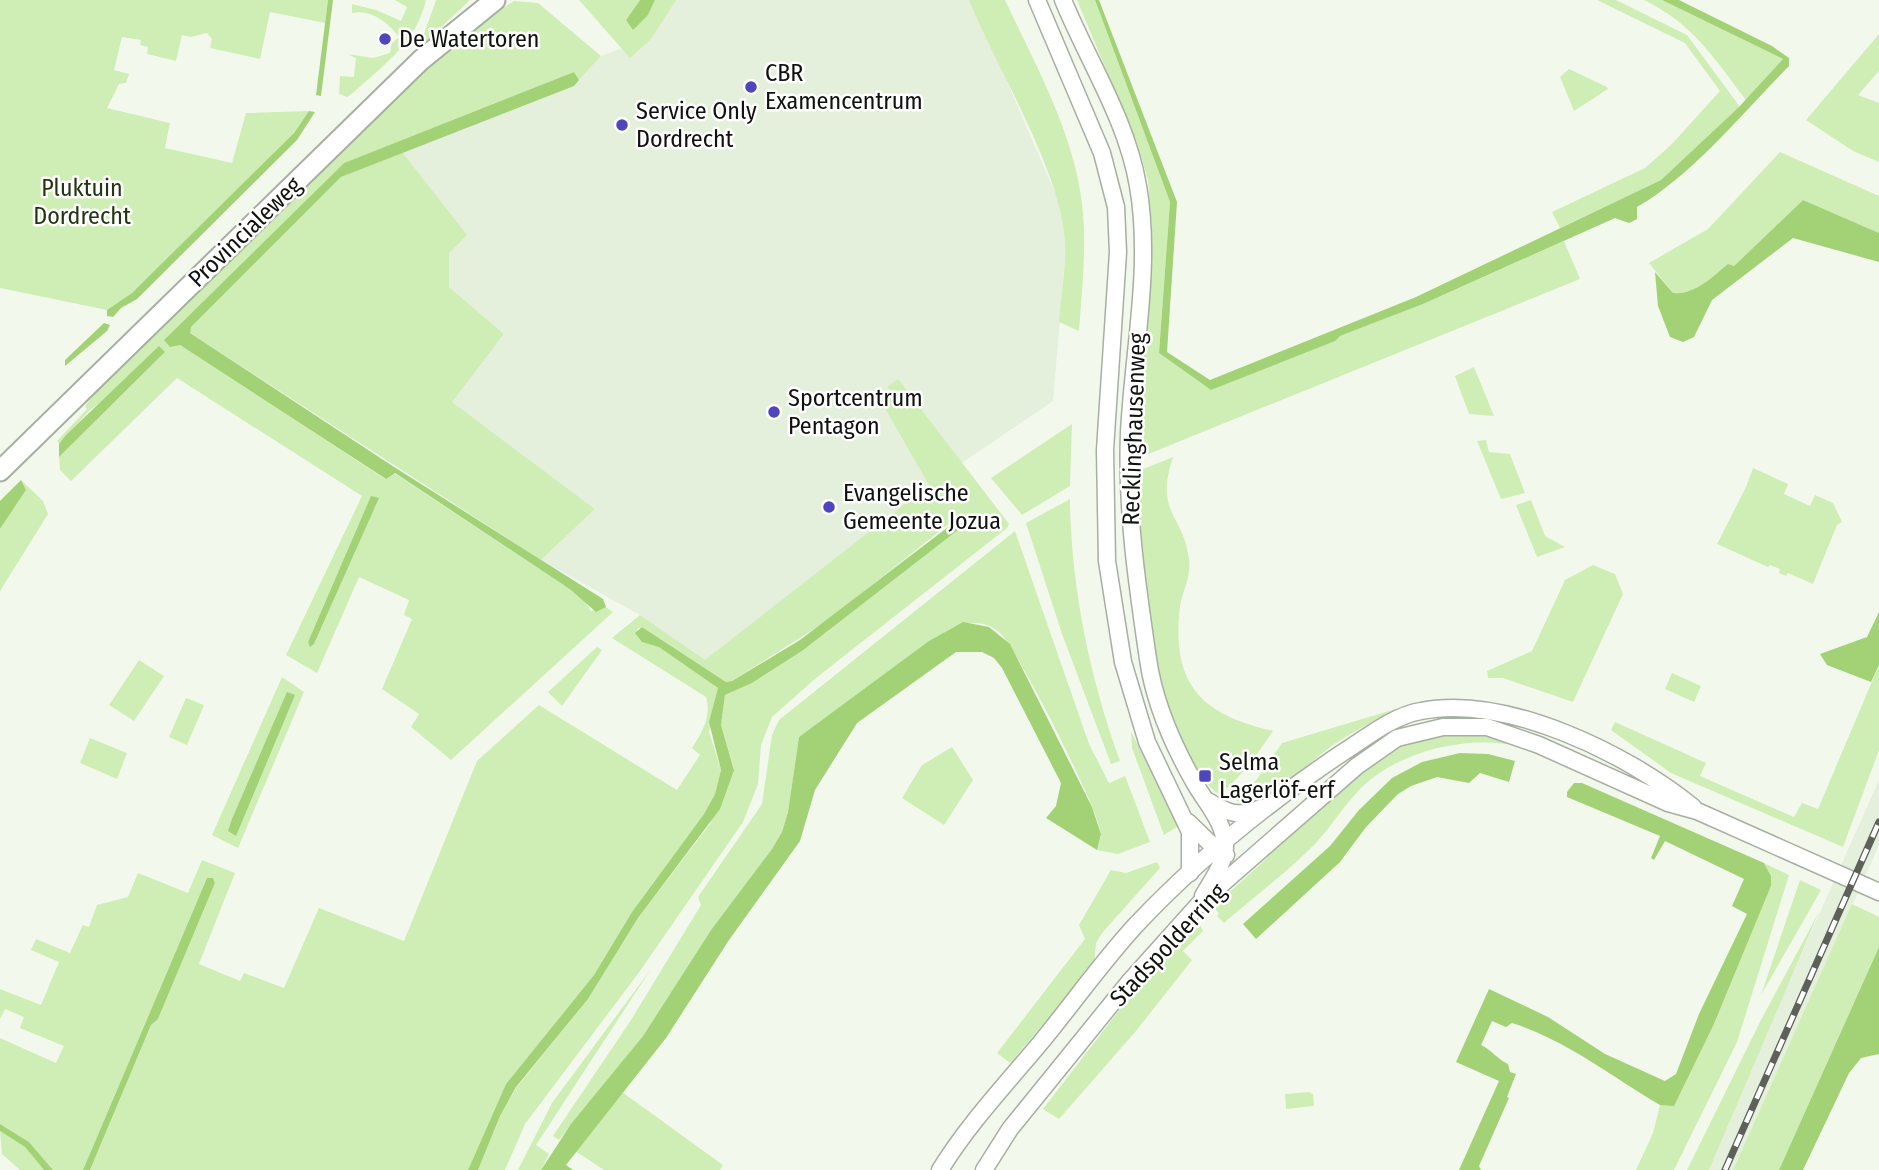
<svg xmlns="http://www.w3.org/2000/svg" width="1879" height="1170" viewBox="0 0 1879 1170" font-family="'Fira Sans Condensed',sans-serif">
	<rect width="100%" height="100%" fill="#f2f9ec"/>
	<path fill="#e4efdc" d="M 659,0 L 972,0 L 1068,223 L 1053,401 L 929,485 L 705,661 L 640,615 L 541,560 L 595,509 L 451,402 L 504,334 L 449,287 L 449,253 L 402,152 L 574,86 L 601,56 L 633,44 Z
		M 1879,780 L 1879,844 L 1873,859 L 1733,1170 L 1709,1170 L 1747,1076 Z"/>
	<path fill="#cfeeb5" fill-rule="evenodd" d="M 0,0 L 328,0 L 325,23 L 270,12 L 260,59 L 210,48 L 212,39 L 207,33 L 191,37 L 182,35 L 176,61 L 147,54 L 148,47 L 140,45 L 141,40 L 122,37 L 114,70 L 129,74 L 126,83 L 119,84 L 107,108 L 170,123 L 165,148 L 232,163 L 246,113 L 309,111 L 294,133 L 205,223 L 132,293 L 107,310 L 0,288 Z
		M 395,0 L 426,0 C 417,41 384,65 354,92 L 347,97 L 339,94 L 340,76 L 354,77 L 356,58 L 347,54 L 373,58 L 390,53 L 392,43 L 399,37 C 388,22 370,9 352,13 L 352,4 L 376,10 L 401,21 L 407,7 Z
		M 436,0 L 470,0 L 419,48 Z
		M 579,0 L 640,0 L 626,20 L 648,15 L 655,0 L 676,0 L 651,39 L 630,58 Z
		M 969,0 L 1005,0 C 1035,64 1074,133 1082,204 C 1087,246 1082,289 1079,331 L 1059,322 C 1061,296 1066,268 1065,242 C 1062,173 996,67 969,0 Z
		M 1077,0 L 1095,0 L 1170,202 L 1159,353 L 1211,390 L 1334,341 L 1340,336 L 1423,304 L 1564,241 L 1580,279 L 1136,459 L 1152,231 L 1148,180 L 1138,146 Z
		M 1597,0 L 1616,0 L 1687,35 L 1740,107 L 1661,180 L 1560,228 L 1552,212 L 1645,168 L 1671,145 L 1720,91 L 1685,43 Z
		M 1644,0 L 1662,0 L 1783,59 L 1746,100 C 1714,58 1693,24 1644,0 Z
		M 514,1 L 538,3 L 601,56 L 579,80 L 574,72 L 344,163 L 164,340 L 180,345 L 385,479 L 394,473 L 571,590 L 583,599 L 591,611 L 606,607 L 613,612 L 451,760 L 411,727 L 419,714 L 382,689 L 412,619 L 404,615 L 409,600 L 359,577 L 317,673 L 286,655 L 362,496 L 177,378 L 71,481 L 60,470 L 59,457 L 164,353 L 89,411 L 59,444 L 57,441 L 87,409 L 85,406 L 107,378 L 416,77 L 480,23 ZM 371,497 L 378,499 L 314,644 L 310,646 L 308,642 Z
		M 1879,34 L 1879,71 L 1858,95 L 1879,103 L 1879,162 L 1853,151 L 1806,120 Z
		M 1569,69 L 1607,87 L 1608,89 L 1574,111 L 1560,77 Z
		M 402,152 L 467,235 L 449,253 L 449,287 L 504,334 L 452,402 L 595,509 L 541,560 L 190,333 L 190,327 L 341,177 Z
		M 1780,152 L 1879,196 L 1879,233 L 1803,200 L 1734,266 L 1728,264 C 1712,277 1695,295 1673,293 L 1649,263 L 1708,229 Z
		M 1474,367 L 1494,416 L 1469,414 L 1455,376 Z
		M 898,379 L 1009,524 L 1007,528 L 816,678 L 772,717 L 761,745 L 758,784 L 743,822 L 640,971 L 525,1124 L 505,1170 L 478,1170 L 500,1116 L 516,1088 L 588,999 L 638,918 L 710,824 L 734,768 L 721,725 L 725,695 L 752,683 L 802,651 L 958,530 L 951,522 L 828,620 L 732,681 L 726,682 L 642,627 L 637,629 L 642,642 L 659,646 L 718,688 L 709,732 L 721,770 L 715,794 L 704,814 L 632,912 L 594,975 L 506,1084 L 468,1170 L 90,1170 L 151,1025 L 158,1019 L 215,883 L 213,878 L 207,878 L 83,1170 L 53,1170 L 29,1142 L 0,1124 L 0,1038 L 56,1063 L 64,1046 L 20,1028 L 24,1017 L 5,1009 L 0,1019 L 0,989 L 41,1005 L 59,962 L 31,950 L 36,939 L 70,953 L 83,925 L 89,927 L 97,905 L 128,897 L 138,873 L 188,893 L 202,860 L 235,873 L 199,964 L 240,981 L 244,973 L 284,988 L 319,908 L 404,941 L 477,761 L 539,705 L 677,790 L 700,755 L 692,748 C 702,733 712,715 706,697 L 612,638 L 640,615 L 705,660 L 929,485 L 878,396 L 885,390 L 897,405 L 903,401 L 887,387 Z
		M 1072,424 L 1070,486 L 1022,515 L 991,478 Z
		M 1486,440 L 1489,452 L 1510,454 L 1525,493 L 1501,499 L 1477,441 Z
		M 1173,457 C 1154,514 1184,514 1189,560 C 1191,577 1183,590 1180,606 C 1171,684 1200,714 1273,731 L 1248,767 L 1220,795 C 1146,740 1138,559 1136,472 Z
		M 1753,468 L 1788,484 L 1784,494 L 1810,506 L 1815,495 L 1833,503 L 1842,522 L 1837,525 L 1813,584 L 1788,573 L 1786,576 L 1779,573 L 1780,569 L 1770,565 L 1768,567 L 1717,544 L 1746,487 Z
		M 21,480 L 43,501 L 48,514 L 0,591 L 0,529 L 26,490 Z
		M 1070,499 C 1071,588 1090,678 1120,761 L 1111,764 L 1062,634 L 1026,523 Z
		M 1531,500 L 1545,536 L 1565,547 L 1537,557 L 1516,505 Z
		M 1015,531 L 1089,744 L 1109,783 L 1125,776 L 1150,842 L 1118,854 L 1097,850 C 1098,845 1101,839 1101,834 C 1100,812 1017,647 999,632 C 983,619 965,622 948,630 L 799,737 L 788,812 L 782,832 L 772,849 L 711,930 L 643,1036 L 559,1140 L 553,1136 L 631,1020 L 701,905 L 698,897 L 762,804 L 772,735 L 779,720 Z
		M 1593,565 L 1615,574 L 1623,594 L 1573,702 L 1503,678 L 1488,678 L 1487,671 L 1532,651 L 1565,580 Z
		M 597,647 L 602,650 L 562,706 L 548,692 Z
		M 139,660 L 164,676 L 134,721 L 109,705 Z
		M 1879,665 L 1879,750 L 1843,847 L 1671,773 L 1611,730 L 1615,722 L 1706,763 L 1700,776 L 1794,817 L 1802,803 L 1818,809 Z
		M 1672,673 L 1701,686 L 1694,702 L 1665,689 Z
		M 282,677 L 304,692 L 238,848 L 212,835 Z
		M 186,698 L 204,705 L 187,745 L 169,737 Z
		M 1399,708 C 1377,719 1354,731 1333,745 C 1309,762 1267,806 1236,801 L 1250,789 L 1282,743 Z
		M 1131,732 L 1180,825 L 1164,835 L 1132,748 Z
		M 1447,732 L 1509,737 L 1506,744 C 1458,737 1398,753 1362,787 C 1344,805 1331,827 1314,845 C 1286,873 1254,897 1224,923 L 1217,916 L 1219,913 L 1213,907 L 1265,860 L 1277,844 L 1387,750 Z
		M 90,738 L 127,753 L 117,779 L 80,763 Z
		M 952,747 L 973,780 L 944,825 L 902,798 L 922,765 Z
		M 1157,862 L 1160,868 L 1102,933 L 1096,943 L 1094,966 L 1010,1063 L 997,1053 L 1085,939 L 1079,925 L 1111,870 L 1126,873 Z
		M 1764,863 L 1789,875 L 1737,1042 L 1674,1170 L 1636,1170 L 1653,1133 L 1660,1105 L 1674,1105 L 1714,1024 L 1771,886 L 1771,876 Z
		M 1800,880 L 1821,890 L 1761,995 Z
		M 1852,904 L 1879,917 L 1879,947 L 1779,1170 L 1733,1170 Z
		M 1819,912 L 1709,1170 L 1687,1170 L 1761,1020 Z
		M 1198,921 L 1203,931 L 1183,951 L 1192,960 L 1136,1031 L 1059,1119 L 1043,1109 L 1148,973 Z
		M 651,969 L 536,1145 L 549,1154 L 541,1170 L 518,1170 L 552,1103 Z
		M 622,1092 L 723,1165 L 720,1170 L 604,1170 L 575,1151 Z
		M 1309,1092 L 1313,1094 L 1314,1106 L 1286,1109 L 1285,1094 Z
		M 0,1131 L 25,1147 L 44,1170 L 20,1170 L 2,1154 Z"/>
	<path fill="#a3d176" d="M 328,0 L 333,0 L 321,96 L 316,95 Z
		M 640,0 L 655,0 L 648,15 L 633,30 L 626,20 Z
		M 1095,0 L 1099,0 L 1177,202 L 1167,352 L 1210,380 L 1416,297 L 1661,180 L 1738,108 L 1783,59 L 1662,0 L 1679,0 L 1772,46 L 1789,58 L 1789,66 C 1742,113 1694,174 1637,207 L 1637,219 L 1629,223 L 1615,218 L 1423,304 L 1340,336 L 1335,341 L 1211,390 L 1159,353 L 1170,202 Z
		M 574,72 L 579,80 L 574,86 L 341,177 L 191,327 L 190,333 L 391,465 L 603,599 L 606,607 L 596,612 L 571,590 L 395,473 L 386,479 L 180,345 L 170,347 L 164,340 L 344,163 Z
		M 309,111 L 315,112 L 297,140 L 137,299 L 121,308 L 113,317 L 107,316 L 107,310 L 132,293 L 294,133 Z
		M 1803,200 L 1879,233 L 1879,262 L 1793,238 L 1712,300 L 1694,337 L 1683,342 L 1670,337 L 1658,306 L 1655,272 L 1673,293 C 1695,295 1712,277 1728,264 L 1734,266 Z
		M 104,323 L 110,325 L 107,331 L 65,366 L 65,360 Z
		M 159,346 L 165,352 L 59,457 L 59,444 L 66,435 Z
		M 21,480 L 26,490 L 0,529 L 0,501 Z
		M 371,496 L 379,498 L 314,644 L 310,647 L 308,642 Z
		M 956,521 L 960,527 L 958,530 L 802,651 L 752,683 L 725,695 L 721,725 L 734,770 L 720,809 L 638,918 L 588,999 L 516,1087 L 500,1116 L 478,1170 L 468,1170 L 506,1084 L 594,975 L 632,912 L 704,814 L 715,794 L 721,770 L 709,722 L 718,688 L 659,647 L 642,642 L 635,633 L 642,627 L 726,682 L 732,681 L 800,640 Z
		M 1879,612 L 1879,665 L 1871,682 L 1827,665 L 1820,654 L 1867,637 Z
		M 963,622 L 989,627 L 1010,644 L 1092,807 L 1101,834 L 1097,850 L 1046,818 L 1056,806 L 1061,783 L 1002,668 L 994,658 L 982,652 L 956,652 L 857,723 L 815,790 L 800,841 L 729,940 L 666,1038 L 566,1165 L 573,1170 L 541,1170 L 571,1124 L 643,1036 L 711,930 L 772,849 L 782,832 L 788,812 L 799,737 L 929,641 Z
		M 287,692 L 295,695 L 236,836 L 228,831 L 232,819 Z
		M 1460,753 L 1488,754 L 1515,761 L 1509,782 L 1480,773 L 1469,783 L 1437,777 L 1411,786 L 1398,794 L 1366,827 L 1340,862 L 1256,939 L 1243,924 L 1330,846 L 1359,810 L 1392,778 L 1422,762 Z
		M 1574,783 L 1582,783 L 1764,863 L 1771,876 L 1771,886 L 1714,1024 L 1674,1106 L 1660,1105 C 1611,1076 1566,1040 1512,1023 L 1506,1027 L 1492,1021 L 1481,1045 C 1493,1051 1497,1059 1508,1064 L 1510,1072 L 1516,1074 L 1507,1097 L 1509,1098 L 1479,1166 L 1481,1170 L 1459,1170 L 1499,1081 L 1456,1062 L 1489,989 L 1548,1017 L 1605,1054 L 1665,1081 L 1676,1074 L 1699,1014 L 1747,914 L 1732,906 L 1744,879 L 1665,841 L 1654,860 L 1651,858 L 1660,836 L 1567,797 L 1567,792 Z
		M 207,878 L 213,878 L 215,883 L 158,1019 L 151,1025 L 90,1170 L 83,1170 Z
		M 1879,947 L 1879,1054 L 1861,1058 L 1849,1073 L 1803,1170 L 1779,1170 Z
		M 0,1124 L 29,1142 L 53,1170 L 44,1170 L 25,1147 L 0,1131 Z"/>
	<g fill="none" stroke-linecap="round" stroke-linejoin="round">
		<defs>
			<path id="tertiary" d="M 1037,0 L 1102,153 L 1116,207 L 1118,252 L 1105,450 L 1107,561 L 1123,662 L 1147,742 L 1190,832 L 1190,873
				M 1063,0 C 1088,61 1127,120 1138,186 C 1152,266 1133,352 1129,433 C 1126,510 1137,584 1148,659 C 1154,702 1173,745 1194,782 C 1205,802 1226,823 1225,848 C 1224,864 1211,882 1203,896
				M 1208,801 C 1227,813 1239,818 1261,808
				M 1188,822 L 1217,850 L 1226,855
				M 940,1170 C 969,1123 1007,1083 1042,1041 C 1073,1003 1102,962 1135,926 C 1195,862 1269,802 1342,753 C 1366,738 1392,716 1421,711 C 1506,694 1628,754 1693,807
				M 984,1170 L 1010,1129 L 1130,981 L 1199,904 L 1357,766 L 1397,738 L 1443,727 L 1487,727 L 1539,745 L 1668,803 L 1697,811 L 1879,892"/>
			<path id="secondary" d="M 0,471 L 421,60 L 495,0"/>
		</defs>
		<use href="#tertiary" stroke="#a7aea2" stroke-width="19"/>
		<use href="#secondary" stroke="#a7aea2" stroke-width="23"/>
		<use href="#tertiary" stroke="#fff" stroke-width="16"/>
		<use href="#secondary" stroke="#fff" stroke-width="19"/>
		<defs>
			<path id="rail" d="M 1725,1170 L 1879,822"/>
		</defs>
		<use href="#rail" stroke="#5d615a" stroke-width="7"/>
		<use href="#rail" stroke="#fff" stroke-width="4.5" stroke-dasharray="13" stroke-linecap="butt"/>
	</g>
	<g fill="#4f45bc" stroke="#fff" stroke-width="2.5">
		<circle cx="385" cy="39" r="7"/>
		<circle cx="751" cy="87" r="7"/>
		<circle cx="622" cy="125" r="7"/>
		<circle cx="774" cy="412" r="7"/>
		<circle cx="829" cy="507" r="7"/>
		<rect x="1198" y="769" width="14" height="14" rx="3.5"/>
	</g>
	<g text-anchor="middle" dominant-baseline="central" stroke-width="5" stroke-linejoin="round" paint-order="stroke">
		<g font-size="24" fill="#0f120e" stroke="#fff" text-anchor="start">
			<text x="399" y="39">De Watertoren</text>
			<text x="765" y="73">CBR<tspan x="765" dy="28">Examencentrum</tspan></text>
			<text x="636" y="111">Service Only<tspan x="636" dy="28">Dordrecht</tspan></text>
			<text x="788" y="398">Sportcentrum<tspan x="788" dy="28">Pentagon</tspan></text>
			<text x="843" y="493">Evangelische<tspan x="843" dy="28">Gemeente Jozua</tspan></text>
			<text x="1219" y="762">Selma<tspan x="1219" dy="28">Lagerlöf-erf</tspan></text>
		</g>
		<g font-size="24" fill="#243611" stroke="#fff">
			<text x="82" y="188">Pluktuin<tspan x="82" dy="28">Dordrecht</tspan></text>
		</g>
		<g font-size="24" fill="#0f120e" stroke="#fff">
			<text transform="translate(245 232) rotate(-44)">Provincialeweg</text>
			<text transform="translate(1134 429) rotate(-88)">Recklinghausenweg</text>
			<text transform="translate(1168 945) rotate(-47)">Stadspolderring</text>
		</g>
	</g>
</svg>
